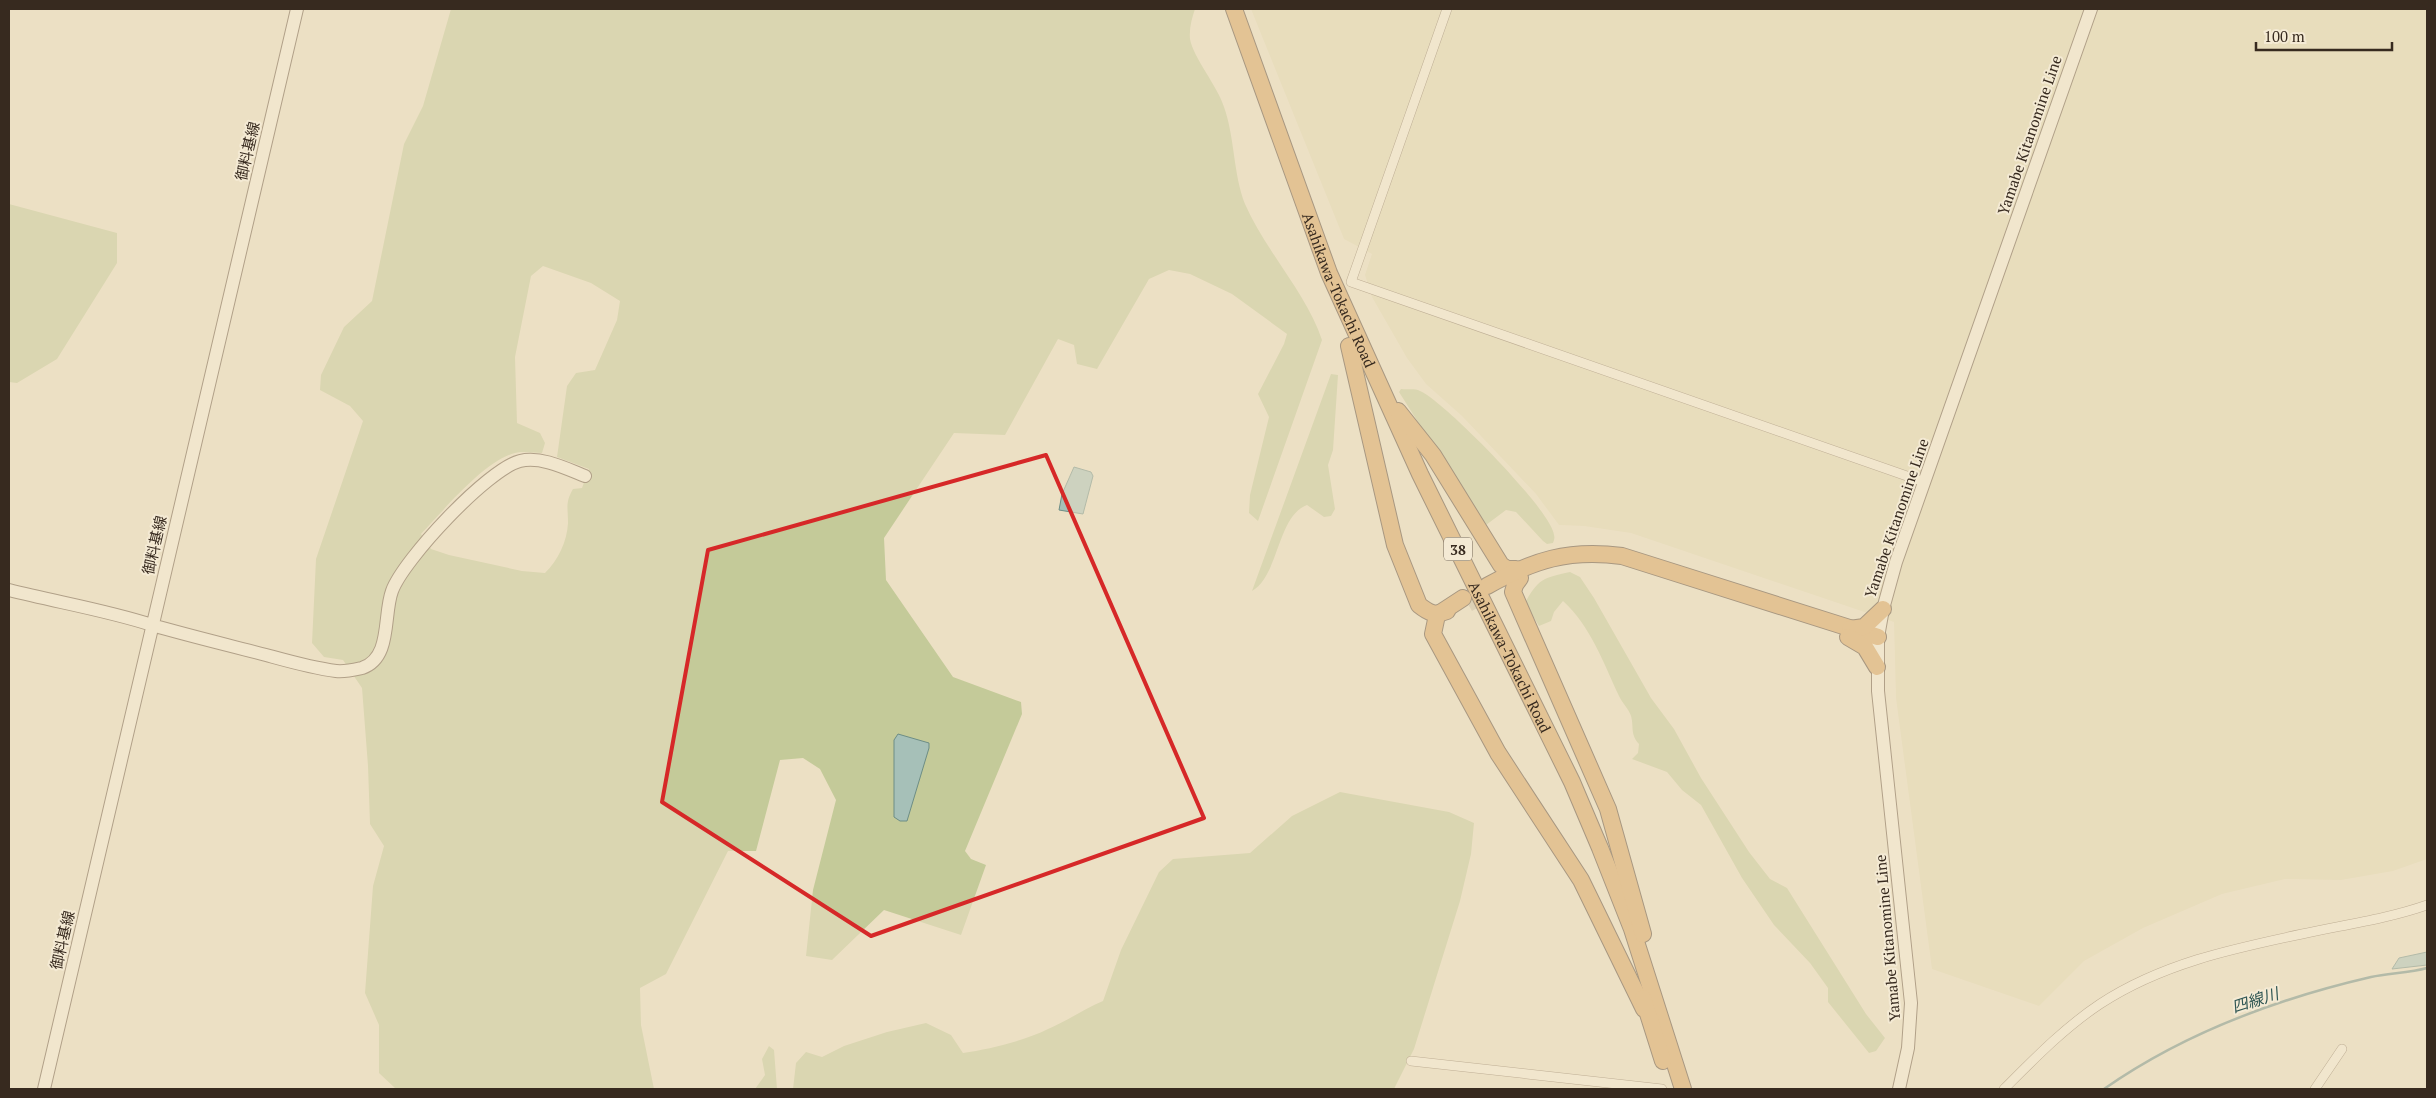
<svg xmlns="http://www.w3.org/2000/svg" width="2436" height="1098" viewBox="0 0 2436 1098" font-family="'PT Serif','Noto Sans JP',serif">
	<rect width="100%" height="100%" fill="#ece0c4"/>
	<path fill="#e2d9b2" d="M 1251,9 L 2427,9 L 2427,859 L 2393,871 L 2341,880 L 2285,879 L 2222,894 L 2143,928 L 2084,961 L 2039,1006 L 1932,969 L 1896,698 L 1894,622 L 1631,533 L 1584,526 L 1559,525 L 1536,494 L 1462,416 L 1426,384 L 1407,358 L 1372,297 L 1365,275 L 1372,254 L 1344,239 Z"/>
	<path fill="#c4ca99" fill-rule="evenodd" d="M 451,9 L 1195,9 C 1192,18 1189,28 1190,39 C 1193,57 1218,87 1224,107 C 1235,138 1233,173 1245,204 C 1265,250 1307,294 1322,340 L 1258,521 L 1249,513 L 1250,495 L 1269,417 L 1258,394 L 1284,344 L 1287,334 L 1232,294 L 1190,274 L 1169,270 L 1149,279 L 1097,369 L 1077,364 L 1074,345 L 1058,339 L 1005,435 L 954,433 L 884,538 L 886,580 L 953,677 L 1021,702 L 1022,714 L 965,851 L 971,859 L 986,865 L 961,935 L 884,910 L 832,960 L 806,956 L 813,890 L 836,800 L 820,769 L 803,758 L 780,760 L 756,851 L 728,851 L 666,974 L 640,988 L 641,1025 L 654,1089 L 396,1089 L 379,1073 L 379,1025 L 365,993 L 373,886 L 384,846 L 370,824 L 368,766 L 362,688 L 343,660 L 324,657 L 312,643 L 316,559 L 363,421 L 350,406 L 320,390 L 321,375 L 344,327 L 372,301 L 404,144 L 423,106 ZM 543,266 L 591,283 L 620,301 L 617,320 L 595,370 L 576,373 L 567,386 L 557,457 L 589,469 L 582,488 L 573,489 C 565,503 568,507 568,523 C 567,542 558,560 545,573 L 522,571 L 449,555 L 431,549 L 421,534 C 443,511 484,461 515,453 C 523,451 534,453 542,453 L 545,443 L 540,433 L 517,423 L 515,357 L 531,276 Z
		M 9,204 L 117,233 L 117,263 L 57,359 L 17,383 L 9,382 Z
		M 1331,374 L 1338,375 L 1333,450 L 1328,465 L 1335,509 L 1331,516 L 1324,517 L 1307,505 C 1277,516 1279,576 1252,591 Z
		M 1401,389 C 1407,390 1415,388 1420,391 C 1444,401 1552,511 1554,535 C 1555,538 1554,540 1553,543 L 1547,544 L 1543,541 L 1516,512 L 1506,510 L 1486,525 L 1480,520 L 1399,392 Z
		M 1570,572 L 1580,577 L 1594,598 L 1651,698 L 1674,729 L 1701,778 L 1749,852 L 1770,879 L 1787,888 L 1866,1014 L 1885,1038 L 1876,1051 L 1869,1053 L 1828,1002 L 1828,988 L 1810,963 L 1774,925 L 1742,878 L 1701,805 L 1682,790 L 1667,772 L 1632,759 L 1638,753 L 1639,744 C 1630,734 1634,727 1631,716 C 1629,709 1622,703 1619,696 C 1604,664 1590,625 1563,601 L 1554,612 L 1551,621 L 1539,626 L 1525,603 C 1538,579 1543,578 1570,572 Z
		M 1340,792 L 1449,812 L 1474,823 L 1471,854 L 1460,901 L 1414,1049 L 1394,1089 L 793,1089 L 796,1063 L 806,1052 L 822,1057 L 844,1046 L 887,1032 L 926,1023 L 951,1035 L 963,1053 C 989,1049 1024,1041 1048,1029 C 1067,1021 1084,1009 1103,1001 L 1121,950 L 1159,872 L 1173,859 L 1250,853 L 1292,816 Z
		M 769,1046 L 774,1050 L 777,1089 L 755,1089 L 765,1075 L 762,1059 Z"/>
	<path fill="#a6c0b8" stroke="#6d8d85" d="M 1074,467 L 1091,472 L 1093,476 L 1083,514 L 1059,510 L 1062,494 Z
		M 898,734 L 929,743 L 929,748 L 907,821 L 900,821 L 894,817 L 894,740 Z
		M 2427,952 L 2427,965 L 2392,969 L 2399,958 Z"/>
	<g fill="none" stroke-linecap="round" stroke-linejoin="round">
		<path stroke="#6d8d85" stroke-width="2.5" d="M 2104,1089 C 2184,1033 2276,999 2371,977 C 2389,973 2409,973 2427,968"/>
		<path stroke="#c8bca3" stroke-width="16" stroke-dasharray="16 8" stroke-linecap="butt" d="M 1468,604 L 1489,592"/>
		<defs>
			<path id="street" d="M 1447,9 L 1351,282 L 1924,482
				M 1411,1061 L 1662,1089
				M 2004,1089 C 2034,1059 2064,1028 2100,1004 C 2161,964 2231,949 2302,934 C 2343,925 2387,919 2427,905
				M 2315,1089 L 2342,1049"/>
			<path id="secondary" d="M 9,590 C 56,602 106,610 152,625 C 190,636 228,645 266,655 C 288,661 312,668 336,671 C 345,672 353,670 362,668 C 392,658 383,615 392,591 C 403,560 488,469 520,461 C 541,456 565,468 585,476
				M 44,1089 L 297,9
				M 1899,1089 L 1908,1048 L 1911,1003 L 1878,691 L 1878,637 L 1883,609 L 1896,562 L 2091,9"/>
			<g id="highway">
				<path id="s1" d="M 1234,9 L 1329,273 L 1420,474 L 1572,782 L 1600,848 L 1632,929 L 1683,1089"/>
				<path d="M 1349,346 L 1395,545 L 1419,605 C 1429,613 1435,616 1447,611"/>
				<path d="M 1398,411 L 1433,455 L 1501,565 L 1507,569 L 1516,569"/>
				<path d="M 1520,578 L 1515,585 L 1513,592 L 1608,809 L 1643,934"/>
				<path d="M 1487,586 C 1534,560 1568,549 1622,556 L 1878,637"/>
				<path d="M 1463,598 L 1437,615 L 1433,634 L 1498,753 L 1581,880 L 1644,1009"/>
				<path d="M 1850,629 L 1864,627 L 1883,609"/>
				<path d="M 1848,637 L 1865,647 L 1877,667"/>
				<path d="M 1643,998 L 1663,1061"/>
			</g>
		</defs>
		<use href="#street" stroke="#86725b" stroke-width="10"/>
		<use href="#secondary" stroke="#68533f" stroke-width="14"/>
		<use href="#highway" stroke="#54402f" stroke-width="18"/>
		<use href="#street" stroke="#f7eed7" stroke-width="9"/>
		<use href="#secondary" stroke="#f7eed7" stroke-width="12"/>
		<use href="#highway" stroke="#d89f59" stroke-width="16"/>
	</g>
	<path d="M0 0H2436V1098H0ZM 1046,455 L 1204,818 L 871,936 L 662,802 L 708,550 Z" fill="#ece0c4" fill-opacity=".55" fill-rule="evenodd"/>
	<path fill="none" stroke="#d62828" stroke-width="4" stroke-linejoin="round" d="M 1046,455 L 1204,818 L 871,936 L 662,802 L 708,550 Z"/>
	<g text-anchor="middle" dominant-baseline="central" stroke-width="4" stroke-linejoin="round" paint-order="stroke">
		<rect fill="#f4ead4" stroke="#706455" stroke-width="1" x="1444" y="537.5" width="28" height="23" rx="4"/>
		<g font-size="14" font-weight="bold" fill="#372a1f">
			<text x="1458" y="549">38</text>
		</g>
		<g font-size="15" fill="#372a1f" stroke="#f4ead4">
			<text transform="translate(2029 135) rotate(-71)">Yamabe Kitanomine Line</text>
			<text transform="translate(247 151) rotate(-77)">御料基線</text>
			<text stroke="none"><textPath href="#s1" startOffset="300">Asahikawa-Tokachi Road</textPath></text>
			<text transform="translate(1896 518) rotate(-71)">Yamabe Kitanomine Line</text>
			<text transform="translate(154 545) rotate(-77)">御料基線</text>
			<text stroke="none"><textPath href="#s1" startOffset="705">Asahikawa-Tokachi Road</textPath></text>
			<text transform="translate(1887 938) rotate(-95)">Yamabe Kitanomine Line</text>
			<text transform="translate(62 940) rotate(-77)">御料基線</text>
		</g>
		<g font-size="16" font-style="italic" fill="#2f5653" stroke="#f4ead4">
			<text transform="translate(2255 1000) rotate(-18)">四線川</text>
		</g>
	</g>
	<rect width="2436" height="1098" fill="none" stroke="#372a1f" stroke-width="20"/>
	<path d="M2256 42v8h136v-8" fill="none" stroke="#372a1f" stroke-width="2.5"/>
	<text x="2264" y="42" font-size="15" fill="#372a1f" stroke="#f4ead4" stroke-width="4" paint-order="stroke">100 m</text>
</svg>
